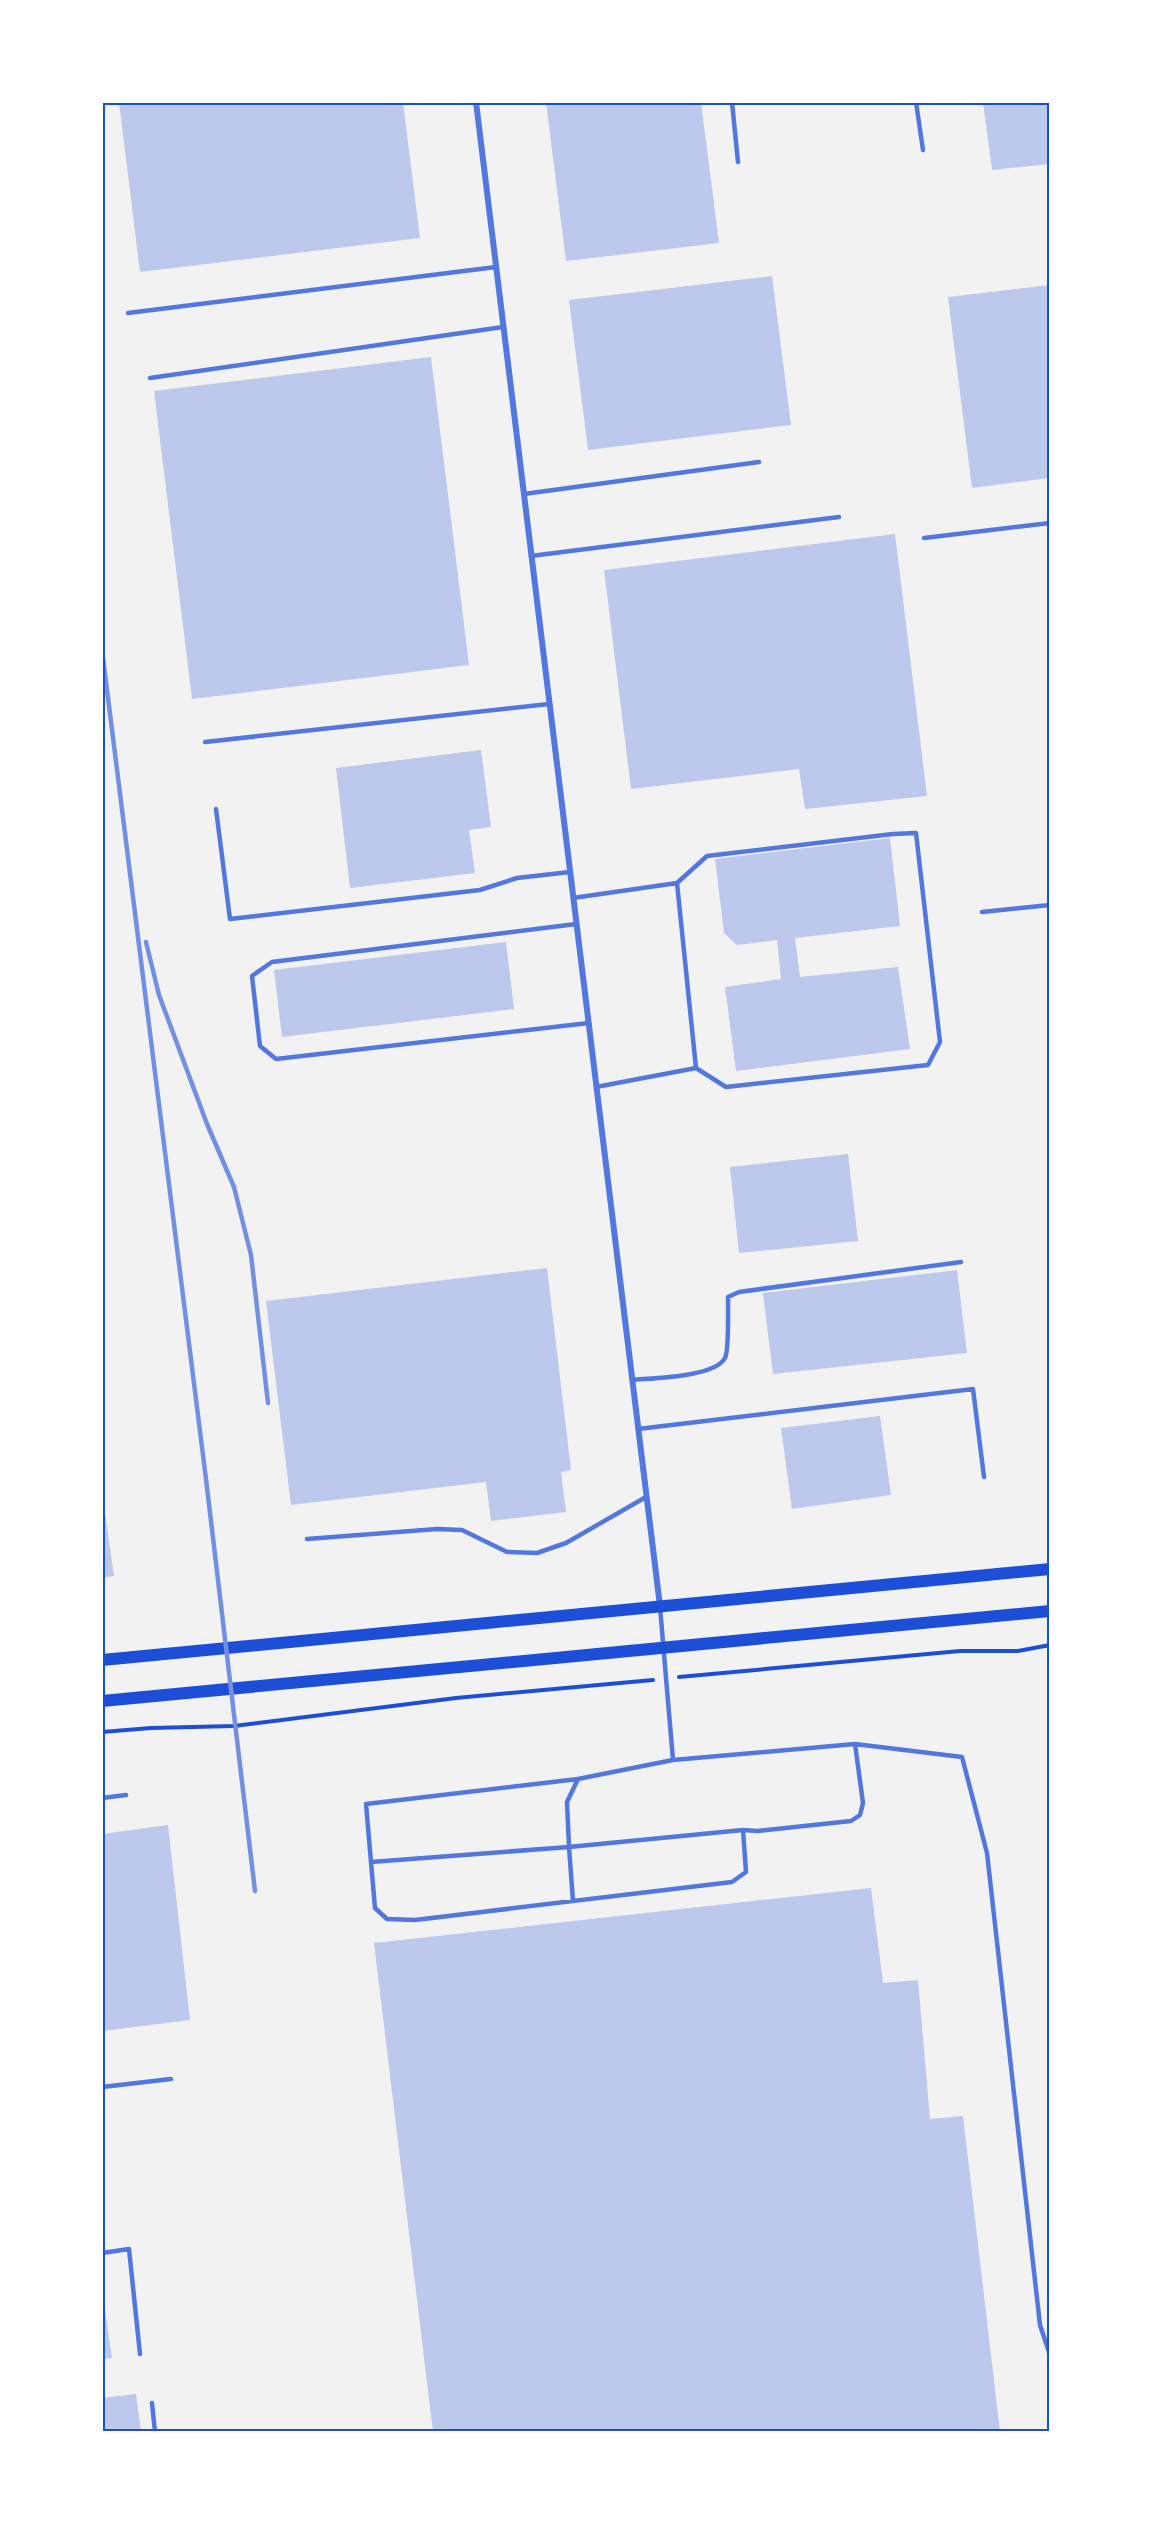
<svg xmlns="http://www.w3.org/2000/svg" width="1152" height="2534" viewBox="0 0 1152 2534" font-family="'Sofia Sans Condensed',sans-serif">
	<rect width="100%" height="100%" fill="#f2f2f2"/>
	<path fill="#bdc9ec" d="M 119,102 L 403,102 L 420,238 L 140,272 Z
		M 546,102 L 701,102 L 719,243 L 566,261 Z
		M 983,102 L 1050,102 L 1050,164 L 992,170 Z
		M 772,276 L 791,425 L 588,450 L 569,300 Z
		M 1050,285 L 1050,478 L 972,488 L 948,297 Z
		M 431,357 L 469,665 L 192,699 L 154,391 Z
		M 895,534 L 927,796 L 805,809 L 799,769 L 631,789 L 604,570 Z
		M 481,750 L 491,827 L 469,830 L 475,873 L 350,888 L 336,768 Z
		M 890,838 L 900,926 L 795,938 L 800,977 L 898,967 L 910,1049 L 736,1071 L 725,987 L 781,979 L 777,940 L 737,945 L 724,933 L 715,859 Z
		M 506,942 L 514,1009 L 282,1037 L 274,970 Z
		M 848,1154 L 858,1241 L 739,1253 L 730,1167 Z
		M 547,1268 L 571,1470 L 561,1472 L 566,1512 L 491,1521 L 486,1482 L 291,1505 L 266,1301 Z
		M 957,1270 L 967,1353 L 773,1374 L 763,1293 Z
		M 880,1416 L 891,1495 L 792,1509 L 781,1428 Z
		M 102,1493 L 114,1576 L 102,1578 Z
		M 168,1825 L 190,2020 L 102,2031 L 102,1834 Z
		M 871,1888 L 883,1983 L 918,1980 L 930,2119 L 963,2116 L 1000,2432 L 433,2432 L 374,1943 Z
		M 102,2289 L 112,2358 L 102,2359 Z
		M 136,2394 L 141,2432 L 102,2432 L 102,2398 Z"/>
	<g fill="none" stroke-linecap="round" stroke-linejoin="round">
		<path stroke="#1d4ed8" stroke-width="4" d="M 679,1677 L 960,1651 L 1018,1651 L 1050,1645
			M 102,1732 L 151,1728 L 234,1726 L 456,1698 L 653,1680"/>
		<path stroke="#5277de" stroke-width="4.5" d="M 732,102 L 738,162
			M 916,102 L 923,150
			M 128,313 L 496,267
			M 150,378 L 503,327
			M 524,494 L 759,462
			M 924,538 L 1050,523
			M 531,556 L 839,517
			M 205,742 L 549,704
			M 216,809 L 230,919 L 480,890 L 517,878 L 570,872
			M 677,883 L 707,856 L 893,834 L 916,833 L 940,1042 L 928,1065 L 726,1087 L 696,1068
			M 573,898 L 677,883 L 696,1068 L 596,1087
			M 982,912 L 1050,905
			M 576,924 L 272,962 L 252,976 L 260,1046 L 276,1059 L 589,1023
			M 632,1380 C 653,1378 715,1377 725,1358 C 729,1351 728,1308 728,1297 L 739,1292 L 961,1262
			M 638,1429 L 973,1389 L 984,1477
			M 307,1539 L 437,1529 L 462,1530 L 507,1552 L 537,1553 L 566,1543 L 646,1497
			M 660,1607 L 673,1760 L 855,1744 L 962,1757 L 987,1853 L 1040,2325 L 1050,2355
			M 673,1760 L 578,1779 L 567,1802 L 569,1847 L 371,1862 L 375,1908 L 387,1919 L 415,1920 L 732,1882 L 746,1872 L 743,1830 L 758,1831 L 851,1821 L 860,1815 L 863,1803 L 855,1744
			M 102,1798 L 126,1795
			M 371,1862 L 366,1804 L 578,1779
			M 573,1901 L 569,1847 L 743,1830
			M 102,2087 L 171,2079
			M 102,2253 L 129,2249 L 140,2354
			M 152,2403 L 155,2432"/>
		<path stroke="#5277de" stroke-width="6" d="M 476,102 L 660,1606"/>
		<path stroke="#1d4ed8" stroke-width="12" d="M 102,1660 L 1050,1569
			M 102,1701 L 1050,1611"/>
		<path stroke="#7290e2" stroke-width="4.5" d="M 102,650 L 206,1479 L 255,1891
			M 146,942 L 159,995 L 207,1124 L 234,1187 L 251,1255 L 268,1403"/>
	</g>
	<rect width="1152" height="2534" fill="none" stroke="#ffffff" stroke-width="207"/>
	<rect x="104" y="104" width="944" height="2326" fill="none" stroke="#1d4ed8" stroke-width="2"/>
</svg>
